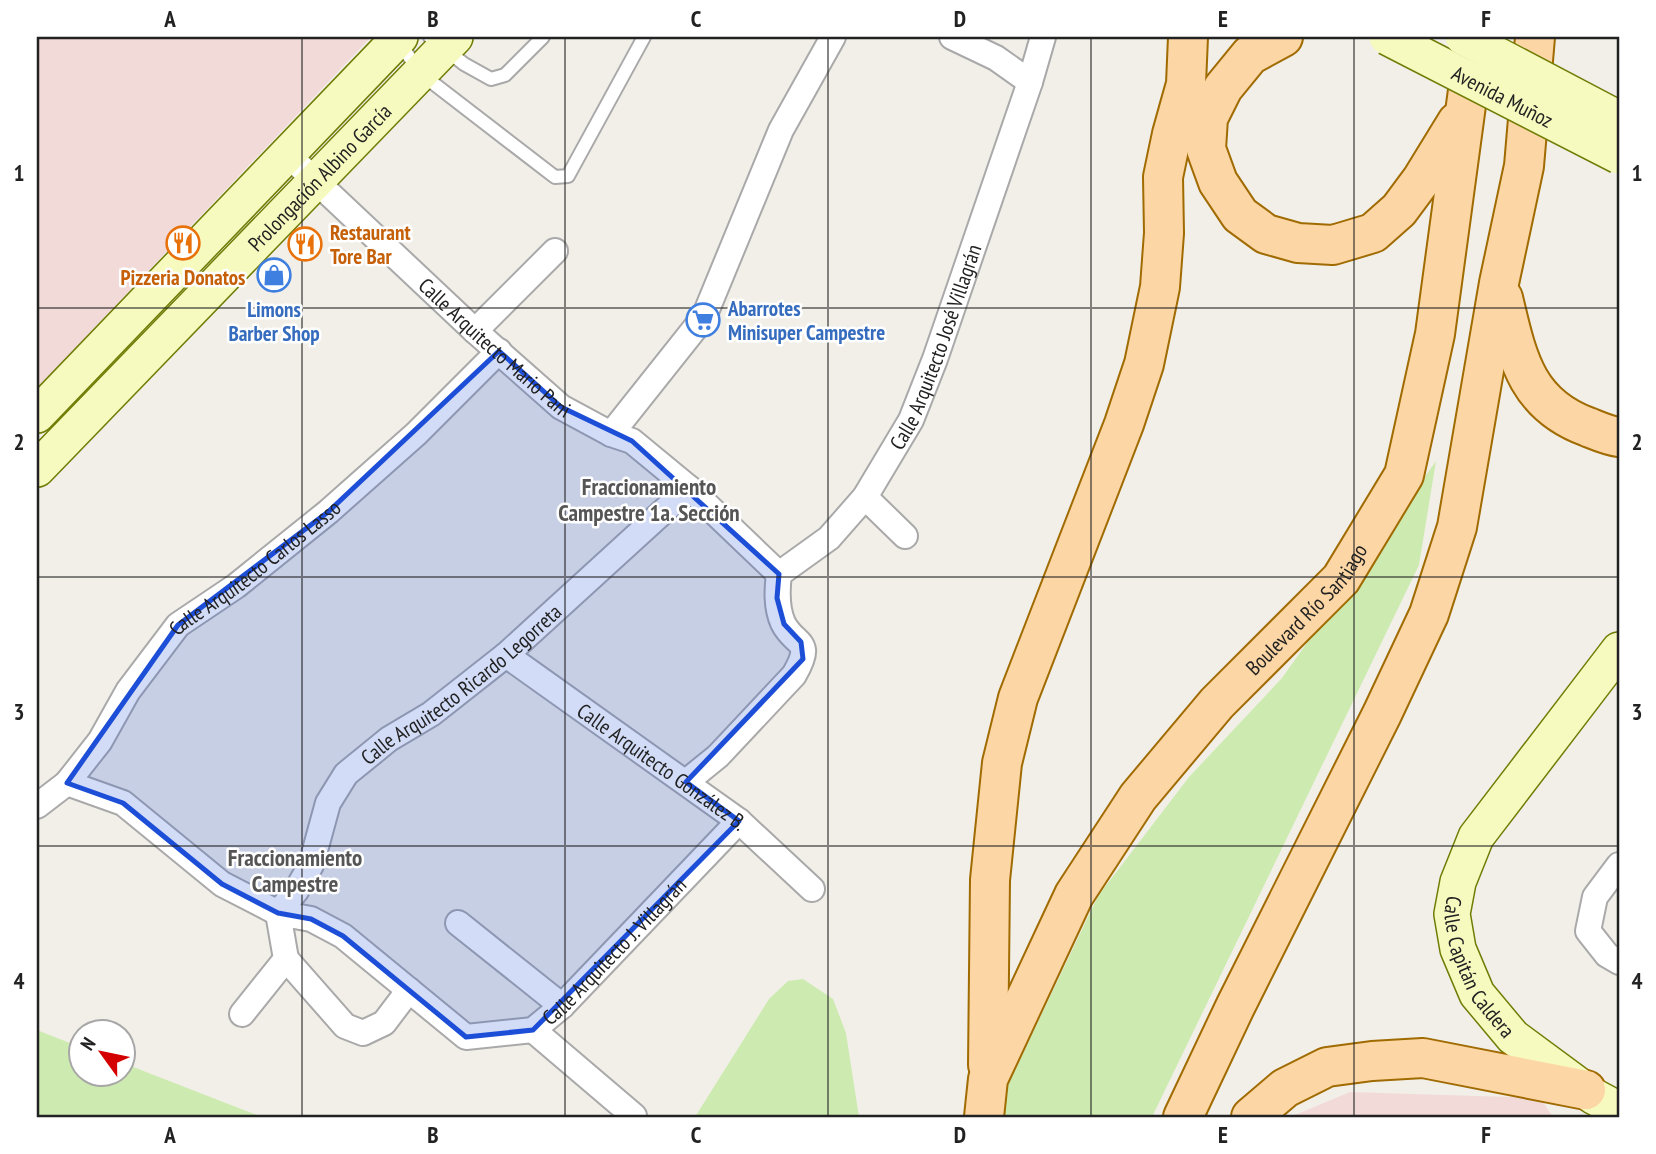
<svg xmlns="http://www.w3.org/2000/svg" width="1656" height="1154" viewBox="0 0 1656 1154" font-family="'PT Sans Narrow',sans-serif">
	<rect width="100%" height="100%" fill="#f2efe9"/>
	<path fill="#f2dad9" d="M 37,37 L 371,37 L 37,388 Z
		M 1350,1092 L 1540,1098 L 1553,1117 L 1290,1117 Z"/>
	<path fill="#cdebb0" d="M 1436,461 L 1419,565 L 1152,1117 L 1003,1117 L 1007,1087 L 1098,896 L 1189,777 L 1282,678 Z
		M 803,979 L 833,999 L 846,1033 L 859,1117 L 695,1117 L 769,999 L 788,981 Z
		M 37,1030 L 80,1047 L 80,1074 L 122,1074 L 123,1063 L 262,1117 L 37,1117 Z"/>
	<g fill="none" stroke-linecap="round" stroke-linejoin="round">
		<defs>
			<path id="lane" d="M 430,37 L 464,64 L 491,79 L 505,75 L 543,37
				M 400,43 L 420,73 L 555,177 L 568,176 L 644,37"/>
			<g id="street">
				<path d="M 952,37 L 996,58 L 1030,82"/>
				<path id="s1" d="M 287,154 L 475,331 L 561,407 L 611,434 L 632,441 L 689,488 L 779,574"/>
				<path d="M 475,331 L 555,251"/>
				<path d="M 611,434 L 704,317 L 781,130 L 833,37"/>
				<path d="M 865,497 L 905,536"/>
				<path id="s2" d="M 506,655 L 739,821 L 812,889"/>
				<path id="s3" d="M 686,782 L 718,756 L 794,675 C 815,639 795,647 783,623 C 776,607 777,590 779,574 L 829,538 L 865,497 L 911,420 L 935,359 L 1030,82 L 1043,37"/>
				<path id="s4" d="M 67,783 L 123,803 L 222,884 L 278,913 L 311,919 L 343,936 L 466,1037 L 533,1030 L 562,1006 L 739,821"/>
				<path id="s5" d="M 37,806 L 67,783 L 100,741 L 128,691 L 178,625 L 236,586 L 328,512 L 416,434 L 499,351"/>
				<path d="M 1619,865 L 1595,897 L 1588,931 L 1607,955 L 1619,962"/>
				<path d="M 458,923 L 562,1006"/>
				<path d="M 286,959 L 345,1026 L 363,1033 L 384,1023 L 409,990"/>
				<path id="s6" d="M 242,1014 L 286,959 L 278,913 L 296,891 L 311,865 L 328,803 L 346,774 L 389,739 L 431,714 L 506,655 L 689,488"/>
				<path d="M 533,1030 L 634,1116"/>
			</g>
			<g id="secondary">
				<path d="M 37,415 L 400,37"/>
				<path id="s7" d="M 37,469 L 455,37"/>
				<path id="s8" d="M 1619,650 L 1476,837 L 1458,882 L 1452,914 L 1458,949 L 1477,994 L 1513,1037 L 1593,1096 L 1619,1110"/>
			</g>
			<g id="primary">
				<path d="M 1283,37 L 1250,55 L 1223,88 L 1208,118 L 1206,149 L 1218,182 L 1240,215 L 1266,234 L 1298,243 L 1333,245 L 1373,233 L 1399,210 L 1422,179 L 1457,122"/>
				<path d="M 1503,298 C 1517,356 1525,404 1588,427 C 1598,431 1609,436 1619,437"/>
				<path d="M 988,1065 L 990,880 L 1002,763 L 1018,698 L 1124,424 L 1144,364 L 1160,287 L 1164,233 L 1163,177 L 1172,134 L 1186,84 L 1188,37"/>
				<path id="s9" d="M 984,1117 L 988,1079 L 1074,895 L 1138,797 L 1217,703 L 1341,579 L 1404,475 L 1435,334 L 1474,46"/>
				<path d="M 1183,1117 L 1235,1007 L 1382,714 L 1429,614 L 1457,527 L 1499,283 L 1524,166 L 1535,37"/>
				<path d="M 1251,1117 L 1285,1088 L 1327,1067 L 1372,1061 L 1423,1058 L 1586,1090"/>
			</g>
		</defs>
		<use href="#lane" stroke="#a9a9a9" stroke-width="16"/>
		<use href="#street" stroke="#a9a9a9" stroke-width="28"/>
		<use href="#secondary" stroke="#707d05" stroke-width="38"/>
		<use href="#primary" stroke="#a06b00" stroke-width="42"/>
		<use href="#lane" stroke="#fff" stroke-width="12"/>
		<use href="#street" stroke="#fff" stroke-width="24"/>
		<use href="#secondary" stroke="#f7fabf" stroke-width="35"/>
		<use href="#primary" stroke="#fcd6a4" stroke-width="38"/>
		<defs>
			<g id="secondary-bridge">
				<path id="s10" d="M 1387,37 L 1619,156"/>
				<path d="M 1463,37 L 1619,119"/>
			</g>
		</defs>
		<use href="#secondary-bridge" stroke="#707d05" stroke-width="38" stroke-linecap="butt"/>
		<use href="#secondary-bridge" stroke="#f7fabf" stroke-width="35"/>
	</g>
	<path fill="#1d4ed8" fill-opacity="0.2" stroke="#1d4ed8" stroke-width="5" stroke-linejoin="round" d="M 499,351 L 561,407 L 632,441 L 779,574 L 777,598 L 784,624 L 801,642 L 803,659 L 686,782 L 739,821 L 533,1030 L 466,1037 L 343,936 L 311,919 L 278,913 L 222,884 L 123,803 L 67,783 L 178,625 L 328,512 Z"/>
	<path fill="none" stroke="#222" stroke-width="2" stroke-opacity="0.55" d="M 302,37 L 302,1117M 565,37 L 565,1117M 828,37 L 828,1117M 1091,37 L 1091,1117M 1354,37 L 1354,1117M 37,308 L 1619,308M 37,577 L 1619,577M 37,846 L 1619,846"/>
	<defs>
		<symbol id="restaurant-ring" viewBox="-11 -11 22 22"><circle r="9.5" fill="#fff" stroke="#e8710a" stroke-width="1.5"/><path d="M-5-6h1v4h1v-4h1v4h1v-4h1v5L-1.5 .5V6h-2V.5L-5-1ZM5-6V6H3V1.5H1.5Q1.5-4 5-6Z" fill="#e8710a"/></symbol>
		<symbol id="shop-ring" viewBox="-11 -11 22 22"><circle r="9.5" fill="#fff" stroke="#3f7fe0" stroke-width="1.5"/><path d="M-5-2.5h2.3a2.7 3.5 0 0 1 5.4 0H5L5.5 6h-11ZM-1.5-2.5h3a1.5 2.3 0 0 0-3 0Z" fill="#3f7fe0"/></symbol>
		<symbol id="supermarket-ring" viewBox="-11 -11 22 22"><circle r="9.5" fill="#fff" stroke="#3f7fe0" stroke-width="1.5"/><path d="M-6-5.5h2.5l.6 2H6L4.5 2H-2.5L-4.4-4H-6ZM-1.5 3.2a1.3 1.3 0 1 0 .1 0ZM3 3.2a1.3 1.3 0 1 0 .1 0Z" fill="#3f7fe0"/></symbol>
	</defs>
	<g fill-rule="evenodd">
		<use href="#restaurant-ring" x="164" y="224" width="38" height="38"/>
		<use href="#restaurant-ring" x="286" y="225" width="38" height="38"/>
		<use href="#shop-ring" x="255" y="256" width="38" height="38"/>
		<use href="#supermarket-ring" x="684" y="301" width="38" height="38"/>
	</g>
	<g text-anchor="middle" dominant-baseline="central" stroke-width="5" stroke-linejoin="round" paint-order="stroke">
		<g font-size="21" fill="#222" stroke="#fff">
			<text stroke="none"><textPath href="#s10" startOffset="130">Avenida Muñoz</textPath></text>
			<text stroke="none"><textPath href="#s7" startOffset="406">Prolongación Albino García</textPath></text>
			<text stroke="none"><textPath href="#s1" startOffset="284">Calle Arquitecto Mario Pani</textPath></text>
			<text stroke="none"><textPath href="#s3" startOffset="546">Calle Arquitecto José Villagrán</textPath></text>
			<text stroke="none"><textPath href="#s5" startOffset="327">Calle Arquitecto Carlos Lasso</textPath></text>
			<text stroke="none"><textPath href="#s9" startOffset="611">Boulevard Río Santiago</textPath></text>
			<text stroke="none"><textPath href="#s6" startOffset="420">Calle Arquitecto Ricardo Legorreta</textPath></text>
			<text stroke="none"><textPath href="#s2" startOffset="192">Calle Arquitecto González B.</textPath></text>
			<text stroke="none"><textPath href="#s4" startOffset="660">Calle Arquitecto J. Villagrán</textPath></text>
			<text stroke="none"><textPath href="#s8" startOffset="376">Calle Capitán Caldera</textPath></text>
		</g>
		<g font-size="21" font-weight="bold" fill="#c56008" stroke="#fff" text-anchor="start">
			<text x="330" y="232">Restaurant<tspan x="330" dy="24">Tore Bar</tspan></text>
			<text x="183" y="277" text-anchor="middle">Pizzeria Donatos</text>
		</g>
		<g font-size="21" font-weight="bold" fill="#366cbe" stroke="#fff" text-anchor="start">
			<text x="728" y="308">Abarrotes<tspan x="728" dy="24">Minisuper Campestre</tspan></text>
			<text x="274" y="309" text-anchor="middle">Limons<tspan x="274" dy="24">Barber Shop</tspan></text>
		</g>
		<g font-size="23" font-weight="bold" fill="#555" stroke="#fff">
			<text x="649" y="486">Fraccionamiento<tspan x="649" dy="26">Campestre 1a. Sección</tspan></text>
			<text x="295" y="857">Fraccionamiento<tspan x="295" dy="26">Campestre</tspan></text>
		</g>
	</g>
	<rect width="1656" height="1154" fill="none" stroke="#ffffff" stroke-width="77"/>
	<g transform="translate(102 1053) rotate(303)"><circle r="33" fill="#ffffff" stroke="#a7a7a7" stroke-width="2"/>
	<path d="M0-5L12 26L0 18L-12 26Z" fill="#d40000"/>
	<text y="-10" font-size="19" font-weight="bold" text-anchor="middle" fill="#222222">N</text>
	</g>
	<rect x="38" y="38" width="1580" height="1078" fill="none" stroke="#222" stroke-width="2.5"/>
	<g font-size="23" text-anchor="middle" font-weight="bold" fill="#222">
		<text x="170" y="27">A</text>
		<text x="433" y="27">B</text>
		<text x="696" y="27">C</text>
		<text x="960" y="27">D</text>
		<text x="1223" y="27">E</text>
		<text x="1486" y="27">F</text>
		<text x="19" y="181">1</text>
		<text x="1637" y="181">1</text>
		<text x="19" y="450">2</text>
		<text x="1637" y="450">2</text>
		<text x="19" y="720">3</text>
		<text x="1637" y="720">3</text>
		<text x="19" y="989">4</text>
		<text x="1637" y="989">4</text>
		<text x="170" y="1143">A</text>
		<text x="433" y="1143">B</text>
		<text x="696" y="1143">C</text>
		<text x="960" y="1143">D</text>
		<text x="1223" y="1143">E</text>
		<text x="1486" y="1143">F</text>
	</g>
</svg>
